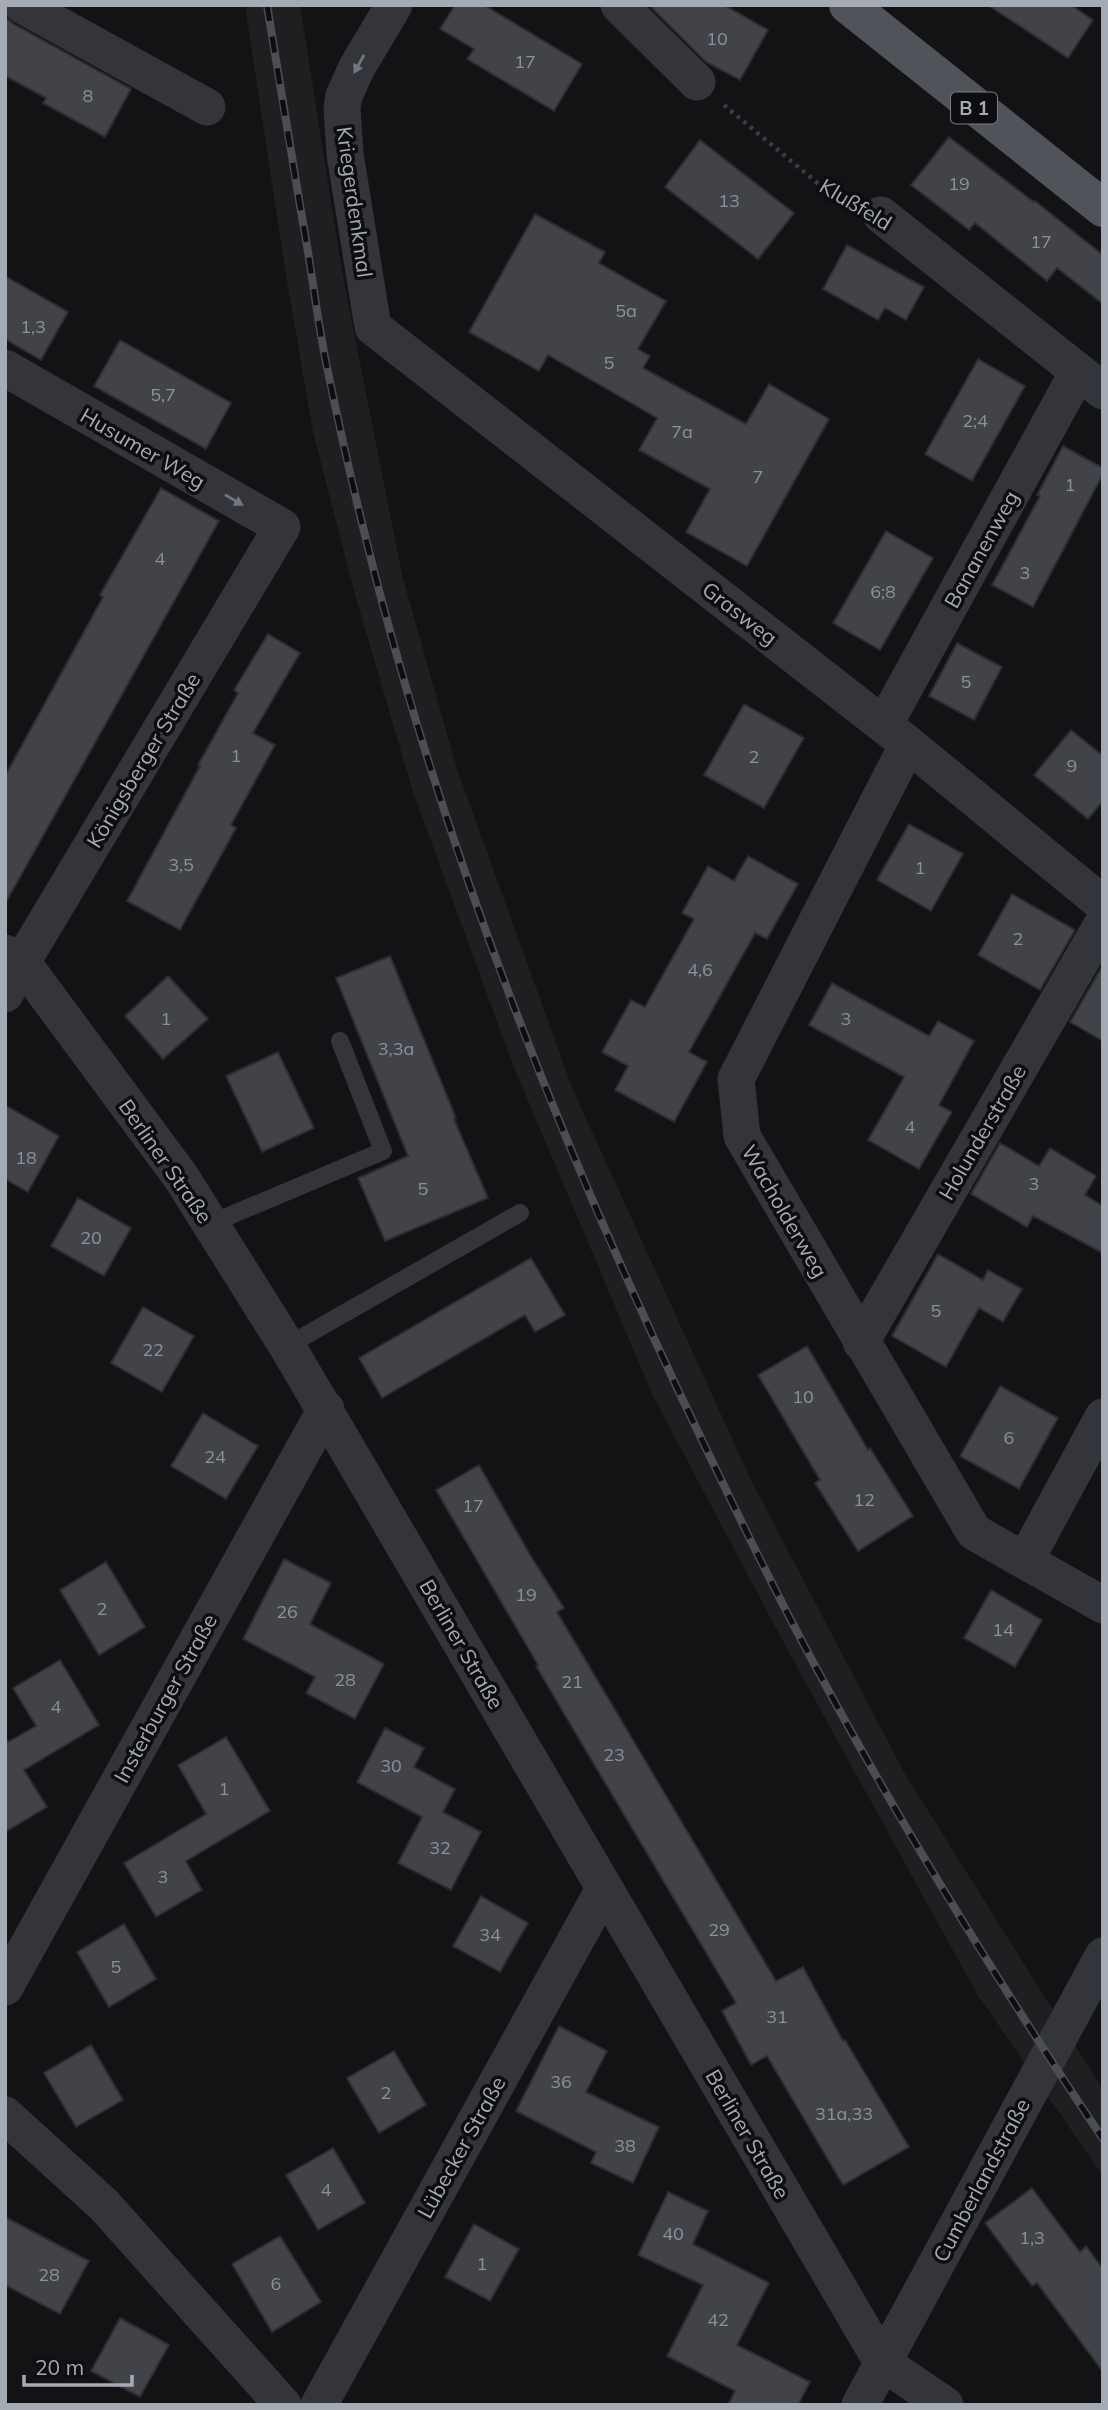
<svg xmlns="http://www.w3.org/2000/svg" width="1108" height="2410" viewBox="0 0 1108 2410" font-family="Mulish,sans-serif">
	<rect width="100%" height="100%" fill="#131315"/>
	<path fill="#1f1f22" d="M 245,5 L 300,5 L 342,271 L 402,575 L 457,769 L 573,1090 L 751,1480 L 905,1774 L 1103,2090 L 1103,2176 L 977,1994 L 787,1649 L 653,1396 L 513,1065 L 413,792 L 354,591 L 313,432 L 285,269 Z"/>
	<path fill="#424348" stroke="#2d2d31" stroke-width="2" d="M 455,5 L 484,5 L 582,64 L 554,111 L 467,59 L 474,49 L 440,29 Z
		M 649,5 L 724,5 L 768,30 L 740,80 L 706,62 Z
		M 988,5 L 1071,5 L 1093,20 L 1068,58 Z
		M 5,17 L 12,23 L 131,89 L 105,137 L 43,103 L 46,98 L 5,76 Z
		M 949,137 L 1034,202 L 1035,201 L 1103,255 L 1103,304 L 1057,268 L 1047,281 L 975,223 L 969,230 L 911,185 Z
		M 700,140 L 794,213 L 758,259 L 665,187 Z
		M 535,214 L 605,252 L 599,263 L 666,301 L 638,349 L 650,356 L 643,368 L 746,424 L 769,384 L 829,419 L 747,566 L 686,532 L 710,489 L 639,450 L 657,418 L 548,355 L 539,371 L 469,332 Z
		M 847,245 L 924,287 L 906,320 L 885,308 L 878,320 L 823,289 Z
		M 5,276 L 68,312 L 41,360 L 5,339 Z
		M 120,340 L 231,403 L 206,449 L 94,386 Z
		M 978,359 L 1025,386 L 972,481 L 925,454 Z
		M 1063,446 L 1103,468 L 1103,474 L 1033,607 L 992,585 L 1040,496 L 1037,495 Z
		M 161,488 L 219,521 L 5,904 L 5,776 L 103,597 L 100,595 Z
		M 886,531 L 933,558 L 880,650 L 833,623 Z
		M 268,634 L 300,653 L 253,733 L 275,745 L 231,825 L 236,828 L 180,930 L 127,901 L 200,766 L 198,765 L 238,693 L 234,690 Z
		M 957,643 L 1002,667 L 974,720 L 929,696 Z
		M 744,704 L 804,738 L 764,808 L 704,775 Z
		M 1071,730 L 1103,756 L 1103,801 L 1088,819 L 1034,775 Z
		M 909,824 L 963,854 L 931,911 L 877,880 Z
		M 748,856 L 798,884 L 767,939 L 755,933 L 689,1052 L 707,1062 L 674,1122 L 615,1090 L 628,1066 L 602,1052 L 631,1000 L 645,1007 L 694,919 L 682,913 L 708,866 L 734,881 Z
		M 1012,894 L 1075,930 L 1040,990 L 978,955 Z
		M 390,956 L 456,1118 L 454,1119 L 488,1198 L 385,1241 L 358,1178 L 408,1156 L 336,978 Z
		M 1103,965 L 1103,1041 L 1070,1022 Z
		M 168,976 L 208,1019 L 163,1059 L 125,1016 Z
		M 832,983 L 929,1036 L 938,1021 L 974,1041 L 939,1105 L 952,1112 L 919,1169 L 868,1140 L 904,1077 L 809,1025 Z
		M 278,1052 L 314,1128 L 262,1152 L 226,1076 Z
		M 5,1105 L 59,1136 L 28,1192 L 5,1179 Z
		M 1000,1143 L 1039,1166 L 1050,1148 L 1096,1176 L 1085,1195 L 1103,1206 L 1103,1253 L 1033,1216 L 1027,1227 L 971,1194 Z
		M 78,1198 L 131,1228 L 104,1276 L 51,1246 Z
		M 938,1254 L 983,1280 L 988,1270 L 1022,1289 L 1003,1322 L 979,1308 L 946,1367 L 892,1336 Z
		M 531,1258 L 565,1315 L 535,1332 L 525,1315 L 382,1398 L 359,1358 Z
		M 143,1307 L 194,1336 L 162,1392 L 111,1363 Z
		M 807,1346 L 868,1450 L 870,1448 L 913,1516 L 858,1551 L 815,1483 L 820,1480 L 758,1375 Z
		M 1000,1386 L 1058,1418 L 1019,1489 L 960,1456 Z
		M 203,1413 L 258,1446 L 226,1499 L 171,1466 Z
		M 479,1465 L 530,1555 L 564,1608 L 557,1612 L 776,1981 L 803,1967 L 843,2041 L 845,2040 L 909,2147 L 843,2185 L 767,2056 L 751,2065 L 722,2011 L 736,2003 L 579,1739 L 536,1666 L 538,1665 L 436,1490 Z
		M 284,1559 L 331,1583 L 310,1624 L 384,1664 L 355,1719 L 306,1693 L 315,1677 L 243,1639 Z
		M 106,1562 L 145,1627 L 99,1655 L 60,1590 Z
		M 991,1590 L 1042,1620 L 1015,1667 L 964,1638 Z
		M 60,1660 L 99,1725 L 24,1770 L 47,1807 L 5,1832 L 5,1737 L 8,1742 L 36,1726 L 13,1688 Z
		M 385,1728 L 424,1748 L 414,1767 L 455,1789 L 443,1812 L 481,1832 L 451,1890 L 398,1863 L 422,1817 L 357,1782 Z
		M 226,1737 L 270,1811 L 186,1861 L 202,1890 L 156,1917 L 124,1863 L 206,1814 L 178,1765 Z
		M 481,1896 L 528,1923 L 500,1972 L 453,1946 Z
		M 124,1924 L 156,1979 L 109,2007 L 77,1952 Z
		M 559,2026 L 607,2051 L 586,2092 L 659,2127 L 633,2183 L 591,2163 L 596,2152 L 516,2111 Z
		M 91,2045 L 123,2100 L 76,2127 L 44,2073 Z
		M 394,2051 L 426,2105 L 379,2133 L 347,2078 Z
		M 333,2148 L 365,2203 L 318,2230 L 286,2175 Z
		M 1032,2188 L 1080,2252 L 1086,2246 L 1103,2269 L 1103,2372 L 1037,2283 L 1032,2286 L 985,2223 Z
		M 668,2192 L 708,2211 L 693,2244 L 769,2283 L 737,2345 L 810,2382 L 798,2405 L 728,2405 L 735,2391 L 667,2356 L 703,2285 L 638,2255 Z
		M 5,2217 L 89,2261 L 60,2314 L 5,2285 Z
		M 474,2224 L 519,2249 L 490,2301 L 445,2277 Z
		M 280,2236 L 321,2302 L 272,2332 L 232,2264 Z
		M 120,2318 L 169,2345 L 140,2397 L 91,2371 Z"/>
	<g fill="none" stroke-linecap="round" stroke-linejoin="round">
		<path stroke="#3a3d41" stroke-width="4.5" stroke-dasharray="3.5 5" stroke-linecap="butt" d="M 724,105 L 833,196 L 849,202"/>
		<path stroke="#34353a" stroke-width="18" d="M 210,1224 L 383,1151 L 340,1041
			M 287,1346 L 520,1213"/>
		<path stroke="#34353a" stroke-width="37" d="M 22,5 L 207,107
			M 394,5 L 356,69 L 344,96 L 342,108 L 345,154 L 373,327 L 908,744 L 1103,904
			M 619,5 L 697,82
			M 881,215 L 1103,391
			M 5,368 L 282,527 L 22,962 L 5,994
			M 884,725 L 1078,372
			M 908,744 L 736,1079 L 742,1136 L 974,1532 L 1103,1605
			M 5,953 L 22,962 L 181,1177 L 287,1346 L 882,2362 L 945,2405
			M 861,1342 L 1103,923
			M 1025,1561 L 1103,1417
			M 5,1987 L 326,1409
			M 5,2115 L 104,2205 L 283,2405
			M 319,2405 L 604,1889
			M 860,2405 L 1103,1956"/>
		<path stroke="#505359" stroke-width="38" d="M 848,5 L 1103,208"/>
		<defs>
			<path id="rail" d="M 267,5 C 280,86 293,166 307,246 C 314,288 319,331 328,372 C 349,474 374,577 403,677 C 474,923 570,1161 679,1392 C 724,1486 769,1581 819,1673 C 905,1833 1002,1988 1103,2139"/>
		</defs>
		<use href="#rail" stroke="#4b4e53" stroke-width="8"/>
		<use href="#rail" stroke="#0e0e10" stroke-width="5" stroke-dasharray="16" stroke-linecap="butt"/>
	</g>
	<defs><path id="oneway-solid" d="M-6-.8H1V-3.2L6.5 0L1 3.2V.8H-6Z" transform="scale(1.75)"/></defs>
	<g fill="#72767e">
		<use href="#oneway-solid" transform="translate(359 64) rotate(119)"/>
		<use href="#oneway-solid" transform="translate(234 500) rotate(30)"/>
	</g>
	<g text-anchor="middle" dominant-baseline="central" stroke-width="7" stroke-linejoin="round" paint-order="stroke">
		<g font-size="18" fill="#8c919a">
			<text x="717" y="38">10</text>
			<text x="525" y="61">17</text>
			<text x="88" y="95">8</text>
			<text x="959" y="183">19</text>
			<text x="729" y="200">13</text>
			<text x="1041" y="241">17</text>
			<text x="626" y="310">5a</text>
			<text x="33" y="326">1,3</text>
			<text x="609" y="362">5</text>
			<text x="163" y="394">5,7</text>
			<text x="975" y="420">2;4</text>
			<text x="682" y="431">7a</text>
			<text x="758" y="476">7</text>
			<text x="1070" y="484">1</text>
			<text x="160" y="558">4</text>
			<text x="1025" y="572">3</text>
			<text x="883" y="591">6;8</text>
			<text x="966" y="681">5</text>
			<text x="236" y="755">1</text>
			<text x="754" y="756">2</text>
			<text x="1072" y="765">9</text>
			<text x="181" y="864">3,5</text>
			<text x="920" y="867">1</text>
			<text x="1018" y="938">2</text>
			<text x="700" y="969">4,6</text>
			<text x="166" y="1018">1</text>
			<text x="846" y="1018">3</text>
			<text x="396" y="1048">3,3a</text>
			<text x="910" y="1126">4</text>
			<text x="26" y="1157">18</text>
			<text x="1034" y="1183">3</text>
			<text x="423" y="1188">5</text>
			<text x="91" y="1237">20</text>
			<text x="936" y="1310">5</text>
			<text x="153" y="1349">22</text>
			<text x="803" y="1396">10</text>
			<text x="1009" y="1437">6</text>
			<text x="215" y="1456">24</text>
			<text x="864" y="1499">12</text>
			<text x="473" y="1505">17</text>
			<text x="526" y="1594">19</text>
			<text x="102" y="1608">2</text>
			<text x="287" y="1611">26</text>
			<text x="1003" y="1629">14</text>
			<text x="345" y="1679">28</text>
			<text x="572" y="1681">21</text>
			<text x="56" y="1706">4</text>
			<text x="614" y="1754">23</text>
			<text x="391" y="1765">30</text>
			<text x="224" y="1788">1</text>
			<text x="440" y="1847">32</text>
			<text x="163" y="1876">3</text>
			<text x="719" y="1929">29</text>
			<text x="490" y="1934">34</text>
			<text x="116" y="1966">5</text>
			<text x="777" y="2016">31</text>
			<text x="561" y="2081">36</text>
			<text x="386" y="2092">2</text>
			<text x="844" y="2113">31a,33</text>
			<text x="625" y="2145">38</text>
			<text x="326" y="2189">4</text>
			<text x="673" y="2233">40</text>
			<text x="1032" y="2237">1,3</text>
			<text x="482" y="2263">1</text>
			<text x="49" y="2274">28</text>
			<text x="276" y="2283">6</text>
			<text x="718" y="2319">42</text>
		</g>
		<rect fill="#0e0e10" stroke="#787c84" stroke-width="2" x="951" y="92.5" width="46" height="31" rx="5"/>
		<g font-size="19" font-weight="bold" fill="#a5abb5">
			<text x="974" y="108">B 1</text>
		</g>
		<g font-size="21" fill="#a5abb5" stroke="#0e0e10">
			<text transform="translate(355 202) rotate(82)">Kriegerdenkmal</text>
			<text transform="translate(856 204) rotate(31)">Klußfeld</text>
			<text transform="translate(143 448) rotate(30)">Husumer Weg</text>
			<text transform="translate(981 549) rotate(-61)">Bananenweg</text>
			<text transform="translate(740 613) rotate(38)">Grasweg</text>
			<text transform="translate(143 760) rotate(-59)">Königsberger Straße</text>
			<text transform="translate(982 1132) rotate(-60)">Holunderstraße</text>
			<text transform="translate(166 1161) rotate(55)">Berliner Straße</text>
			<text transform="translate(785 1211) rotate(60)">Wacholderweg</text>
			<text transform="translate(462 1644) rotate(60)">Berliner Straße</text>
			<text transform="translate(165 1698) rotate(-61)">Insterburger Straße</text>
			<text transform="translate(748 2134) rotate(60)">Berliner Straße</text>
			<text transform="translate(461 2147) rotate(-61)">Lübecker Straße</text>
			<text transform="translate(981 2180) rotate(-62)">Cumberlandstraße</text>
		</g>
	</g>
	<rect width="1108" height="2410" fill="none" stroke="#a5abb5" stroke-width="14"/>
	<path d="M24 2375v10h108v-10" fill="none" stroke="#a5abb5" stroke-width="3.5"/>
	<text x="35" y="2375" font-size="21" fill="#a5abb5" stroke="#0e0e10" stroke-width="5" paint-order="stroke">20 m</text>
</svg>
